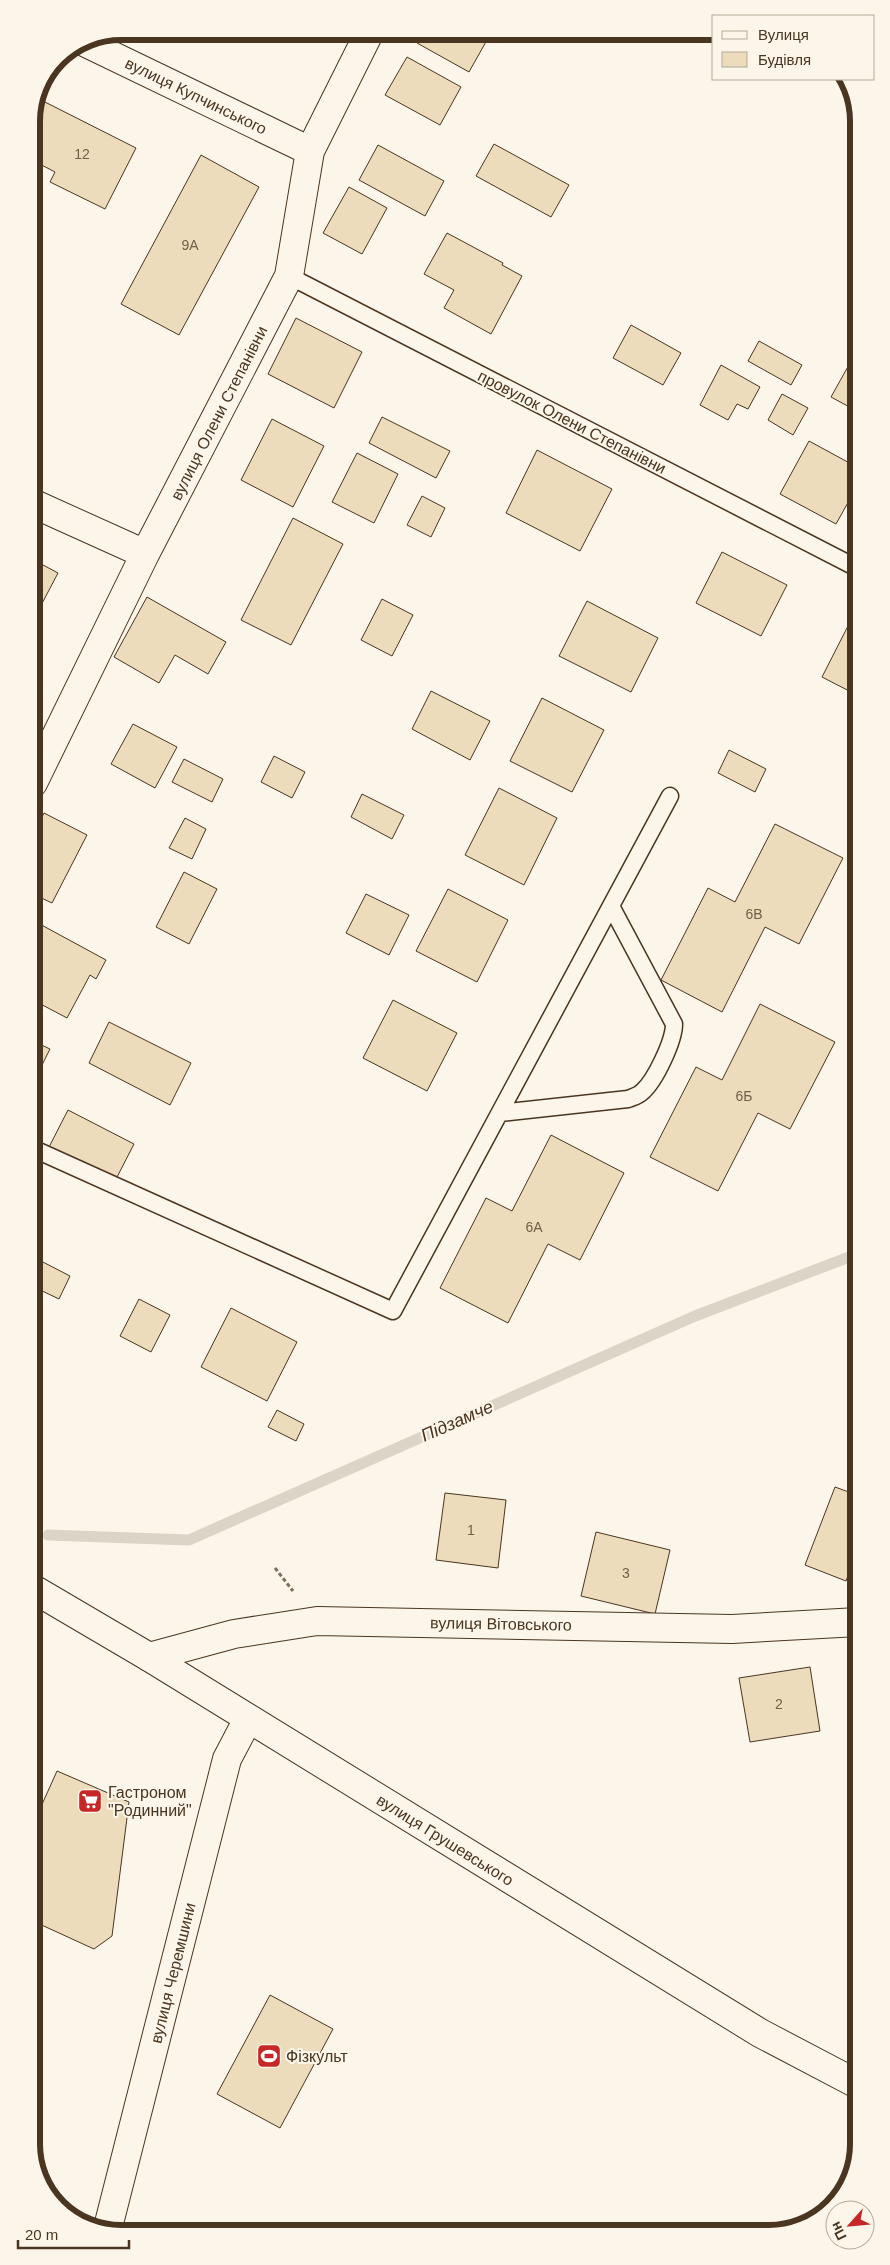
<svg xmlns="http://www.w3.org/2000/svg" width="890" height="2265" viewBox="0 0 890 2265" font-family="Arial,sans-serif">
	<rect width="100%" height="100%" fill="#fbf6e9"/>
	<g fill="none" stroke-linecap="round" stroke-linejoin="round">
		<path stroke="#dcd4c6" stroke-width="11" d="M 48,1535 L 189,1540 L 695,1316 L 857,1254"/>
	</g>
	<path fill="#ecdcbc" stroke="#4a3520" d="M 162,31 L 179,31 L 176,38 Z
		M 423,31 L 492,31 L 469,72 L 417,43 Z
		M 407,57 L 461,87 L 440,125 L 385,95 Z
		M 39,99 L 136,148 L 105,209 L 50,182 L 55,172 L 32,160 L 31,115 Z
		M 494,144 L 569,185 L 551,217 L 476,176 Z
		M 378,145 L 444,181 L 425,216 L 359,180 Z
		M 201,155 L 259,187 L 179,335 L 121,304 Z
		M 349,187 L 387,208 L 362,254 L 323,233 Z
		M 447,233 L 503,263 L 502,265 L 522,276 L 491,334 L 444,308 L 454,290 L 424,274 Z
		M 296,318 L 362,352 L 334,408 L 268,374 Z
		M 631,325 L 681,353 L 663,385 L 613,358 Z
		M 759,341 L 802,365 L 791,385 L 748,361 Z
		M 855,354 L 855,410 L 831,397 Z
		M 721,365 L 760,387 L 748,409 L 737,404 L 728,420 L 700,405 Z
		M 782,394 L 808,408 L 793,435 L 768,420 Z
		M 382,417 L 450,451 L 436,478 L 369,443 Z
		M 272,419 L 324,446 L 293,507 L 241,480 Z
		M 809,441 L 855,466 L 855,490 L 836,524 L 780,494 Z
		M 537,450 L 612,489 L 580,551 L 506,513 Z
		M 357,453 L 398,474 L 374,523 L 332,502 Z
		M 422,496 L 445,508 L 431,537 L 407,525 Z
		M 293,518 L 343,544 L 291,645 L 241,620 Z
		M 722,552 L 787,585 L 761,636 L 696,603 Z
		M 32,559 L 58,573 L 37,613 L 33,611 Z
		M 147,597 L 226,642 L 208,674 L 175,655 L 159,683 L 114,657 Z
		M 382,599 L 413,615 L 392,656 L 361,640 Z
		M 587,601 L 658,638 L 631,692 L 559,656 Z
		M 850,622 L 855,624 L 855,694 L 822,677 Z
		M 431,691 L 490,721 L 470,760 L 412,729 Z
		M 542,698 L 604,730 L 572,792 L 510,761 Z
		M 133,724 L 177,747 L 155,788 L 111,764 Z
		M 729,750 L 766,769 L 755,792 L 718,773 Z
		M 274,756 L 305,772 L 292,798 L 261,782 Z
		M 184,759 L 223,779 L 212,802 L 172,782 Z
		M 499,788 L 557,818 L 524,885 L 465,855 Z
		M 362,794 L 404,815 L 392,839 L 351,817 Z
		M 44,813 L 87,835 L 52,903 L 33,894 L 33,834 Z
		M 185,818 L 206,829 L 192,859 L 169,848 Z
		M 775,824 L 843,858 L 799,944 L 765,927 L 722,1012 L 661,980 L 708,888 L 735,902 Z
		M 184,872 L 217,889 L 189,944 L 156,927 Z
		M 448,889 L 508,920 L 477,982 L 416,951 Z
		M 366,894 L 409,915 L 389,955 L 346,933 Z
		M 36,922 L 106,960 L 96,979 L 90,975 L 67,1018 L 33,1000 L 33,927 Z
		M 393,1000 L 457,1033 L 427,1091 L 363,1058 Z
		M 760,1004 L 835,1042 L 790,1129 L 758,1113 L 718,1191 L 650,1157 L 696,1067 L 722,1080 Z
		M 109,1022 L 191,1063 L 170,1105 L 89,1063 Z
		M 33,1041 L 50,1049 L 34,1081 Z
		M 68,1110 L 134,1144 L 115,1181 L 49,1147 Z
		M 551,1135 L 624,1173 L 580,1260 L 548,1244 L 508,1323 L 440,1288 L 486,1198 L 512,1211 Z
		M 39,1260 L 70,1276 L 59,1299 L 34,1287 L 34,1271 Z
		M 139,1299 L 170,1315 L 151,1352 L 120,1336 Z
		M 231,1308 L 297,1342 L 267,1401 L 201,1367 Z
		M 277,1410 L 304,1424 L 296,1441 L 268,1427 Z
		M 835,1487 L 857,1495 L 857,1552 L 846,1581 L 805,1565 Z
		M 445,1493 L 506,1500 L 498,1568 L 436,1560 Z
		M 596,1532 L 670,1550 L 655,1614 L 581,1596 Z
		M 810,1667 L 820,1731 L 750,1742 L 739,1678 Z
		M 57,1771 L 129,1802 L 112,1936 L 94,1949 L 35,1922 L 35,1820 Z
		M 270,1995 L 333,2029 L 280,2128 L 217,2094 Z"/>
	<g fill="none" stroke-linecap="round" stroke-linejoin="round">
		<defs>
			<path id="service" d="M 289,276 L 855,567
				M 500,1113 L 628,1099 C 633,1097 638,1096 642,1092 C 655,1081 674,1041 674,1024 L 611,906
				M 34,1149 L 393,1311 L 670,796"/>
			<path id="minor" d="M 82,41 L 310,151
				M 32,503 L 145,554
				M 33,783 L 145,554 L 289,276 L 310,151 L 370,31
				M 149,1657 L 234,1634 L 317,1621 L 732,1629 L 858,1622
				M 107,2231 L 227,1759 L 248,1719"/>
			<path id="tertiary" d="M 35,1590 L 149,1657 L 760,2033 L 859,2085"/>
		</defs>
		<use href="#service" stroke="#4a3520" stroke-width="19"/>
		<use href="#minor" stroke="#4a3520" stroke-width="30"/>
		<use href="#tertiary" stroke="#4a3520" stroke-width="30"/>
		<path stroke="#7f6f5c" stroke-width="3" stroke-dasharray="4 2.5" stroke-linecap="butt" d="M 275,1568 L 293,1591"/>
		<use href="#service" stroke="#fbf6e9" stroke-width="16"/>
		<use href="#minor" stroke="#fbf6e9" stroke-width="28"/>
		<use href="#tertiary" stroke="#fbf6e9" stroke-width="28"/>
	</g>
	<defs>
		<symbol id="supermarket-square" viewBox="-11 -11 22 22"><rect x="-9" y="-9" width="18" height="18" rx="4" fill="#c62828" stroke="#fbf6e9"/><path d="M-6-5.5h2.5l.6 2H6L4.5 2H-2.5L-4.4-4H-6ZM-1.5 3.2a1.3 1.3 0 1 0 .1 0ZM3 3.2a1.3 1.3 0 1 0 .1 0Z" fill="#fff"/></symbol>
		<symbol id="stadium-square" viewBox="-11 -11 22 22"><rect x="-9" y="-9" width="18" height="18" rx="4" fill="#c62828" stroke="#fbf6e9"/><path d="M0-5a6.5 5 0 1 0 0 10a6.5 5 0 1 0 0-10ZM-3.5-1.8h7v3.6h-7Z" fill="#fff"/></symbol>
	</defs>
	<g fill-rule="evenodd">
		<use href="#supermarket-square" x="76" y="1787" width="28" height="28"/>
		<use href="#stadium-square" x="255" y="2042" width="28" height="28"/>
	</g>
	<g text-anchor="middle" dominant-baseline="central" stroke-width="4" stroke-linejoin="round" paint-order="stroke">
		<g font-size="14" fill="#725f47">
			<text x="82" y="154">12</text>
			<text x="190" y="245">9А</text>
			<text x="754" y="914">6В</text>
			<text x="744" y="1096">6Б</text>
			<text x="534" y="1227">6А</text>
			<text x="471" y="1530">1</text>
			<text x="626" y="1573">3</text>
			<text x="779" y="1704">2</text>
		</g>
		<g font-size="16" fill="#4a3520" stroke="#fbf6e9">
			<text transform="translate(196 96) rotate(26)">вулиця Купчинського</text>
			<text transform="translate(219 413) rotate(-63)">вулиця Олени Степанівни</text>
			<text transform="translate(572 422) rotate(27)">провулок Олени Степанівни</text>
			<text transform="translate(501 1624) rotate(1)">вулиця Вітовського</text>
			<text transform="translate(445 1840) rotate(32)">вулиця Грушевського</text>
			<text transform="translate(173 1973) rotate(-76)">вулиця Черемшини</text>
		</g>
		<g font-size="16" fill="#4a3520" stroke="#fbf6e9" text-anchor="start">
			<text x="108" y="1792">Гастроном<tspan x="108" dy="18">"Родинний"</tspan></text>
			<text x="286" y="2056">Фізкульт</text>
		</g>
		<g font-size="18" font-style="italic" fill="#4a3520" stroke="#fbf6e9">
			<text transform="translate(457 1421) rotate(-24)">Підзамче</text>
		</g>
	</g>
	<path d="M0 0H890V2265H0ZM121 40H769A81 81 0 0 1 850 121V2144A81 81 0 0 1 769 2225H121A81 81 0 0 1 40 2144V121A81 81 0 0 1 121 40Z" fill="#fbf6e9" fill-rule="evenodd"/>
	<path fill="none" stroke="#4a3520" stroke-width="6" d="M121 40H769A81 81 0 0 1 850 121V2144A81 81 0 0 1 769 2225H121A81 81 0 0 1 40 2144V121A81 81 0 0 1 121 40Z"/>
	<rect x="712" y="15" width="162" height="65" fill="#fbf6e9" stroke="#b4a999"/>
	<rect x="722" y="31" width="25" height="8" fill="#fbf6e9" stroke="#b4a999"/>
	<text x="758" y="40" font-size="15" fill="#4a3520">Вулиця</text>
	<rect x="722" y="52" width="25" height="15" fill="#ecdcbc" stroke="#b4a999"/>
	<text x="758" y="65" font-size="15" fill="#4a3520">Будівля</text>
	<g transform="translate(850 2225) rotate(243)"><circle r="24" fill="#fbf6e9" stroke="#b4a999"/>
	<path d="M0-4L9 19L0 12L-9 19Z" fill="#c62828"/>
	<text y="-8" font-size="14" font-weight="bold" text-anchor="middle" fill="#4a3520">Пн</text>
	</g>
	<path d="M18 2240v8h111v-8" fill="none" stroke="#4a3520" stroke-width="2.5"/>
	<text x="25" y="2240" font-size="15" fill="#4a3520" stroke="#fbf6e9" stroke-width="4" paint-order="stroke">20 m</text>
</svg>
